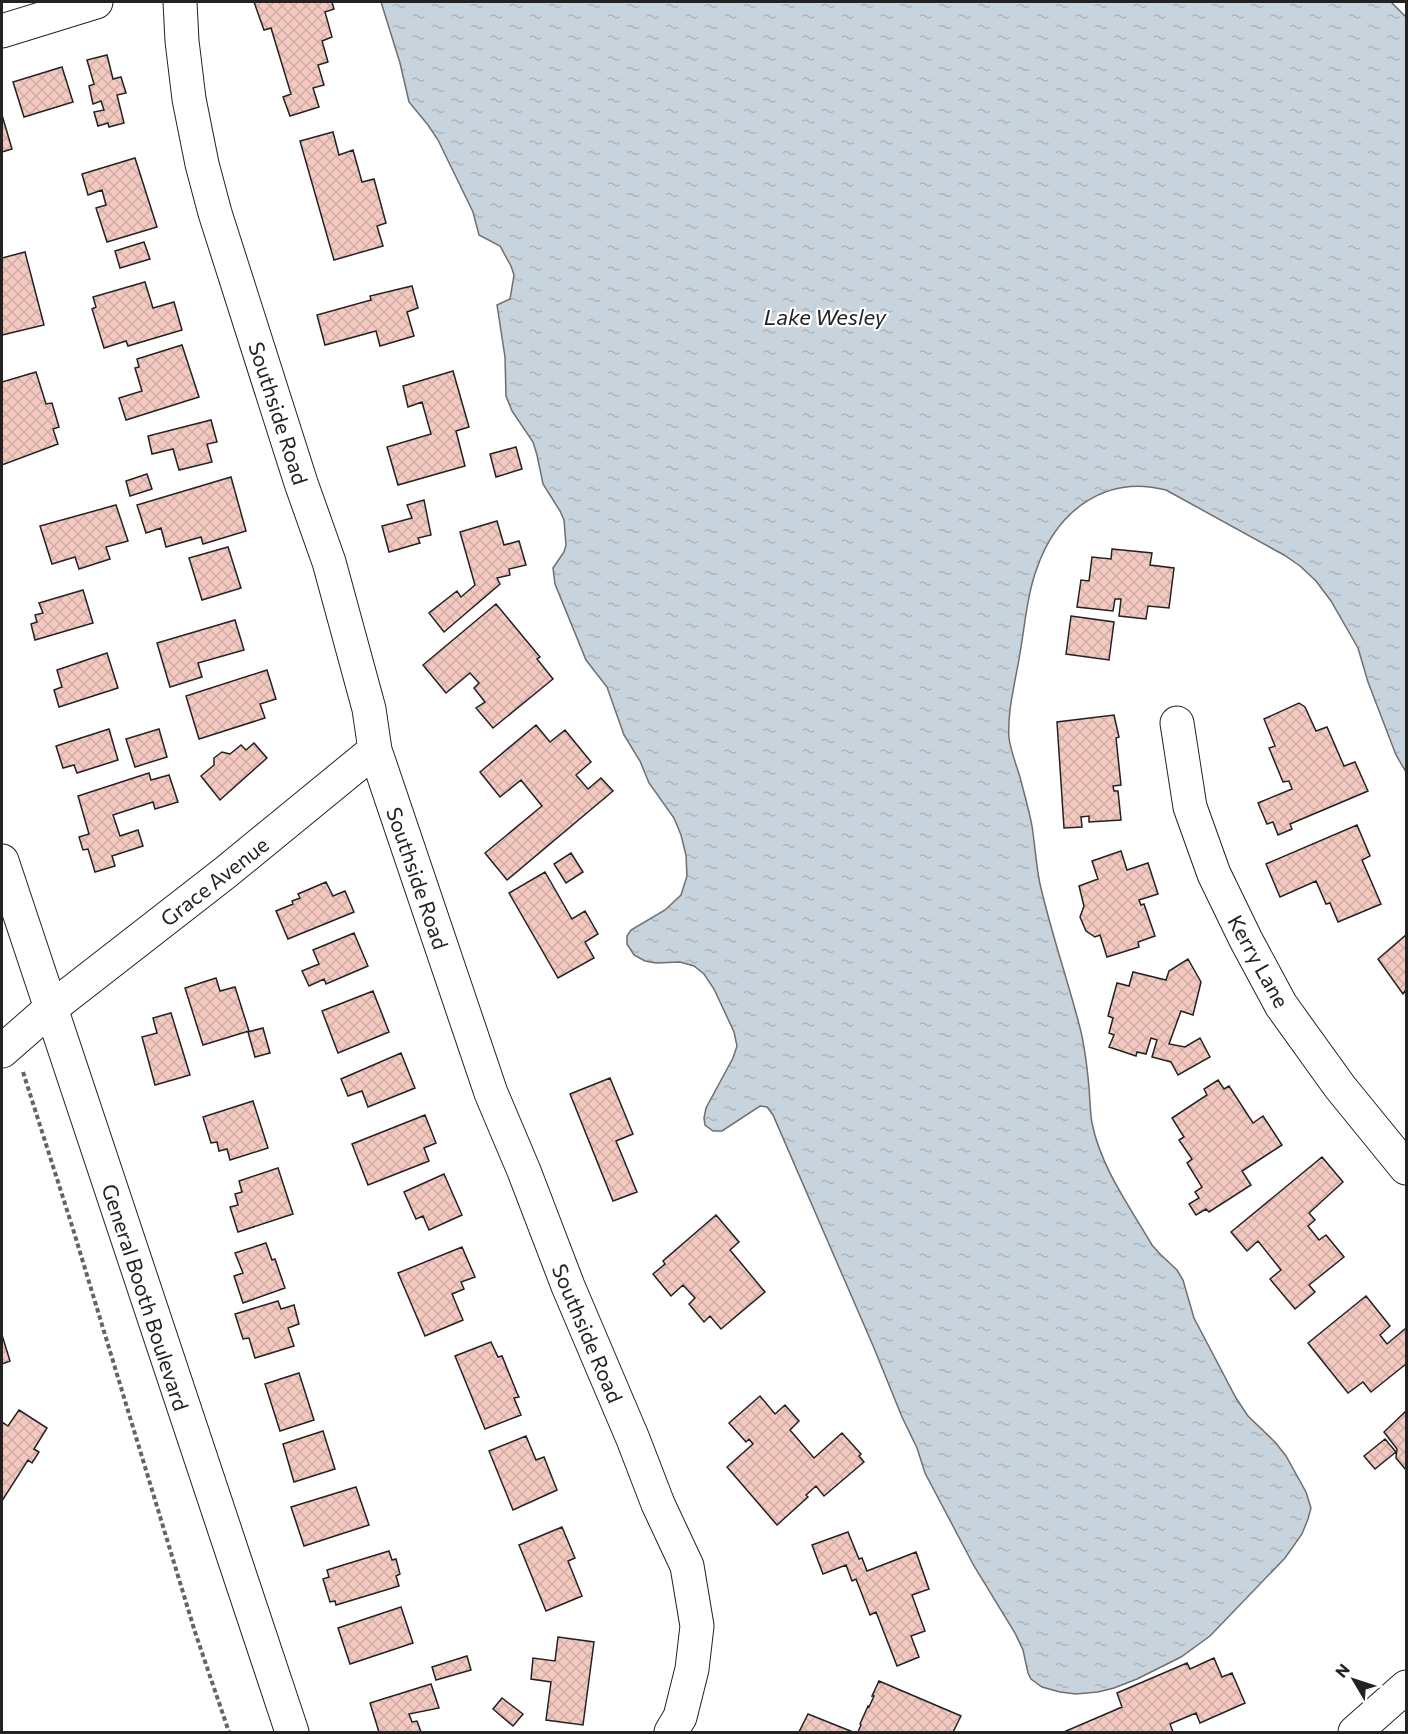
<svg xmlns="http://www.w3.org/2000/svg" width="1408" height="1734" viewBox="0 0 1408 1734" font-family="Commissioner,sans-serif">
	<defs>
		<pattern id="water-ripples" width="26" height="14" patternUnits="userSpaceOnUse" patternTransform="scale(1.5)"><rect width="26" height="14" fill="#c7d3dd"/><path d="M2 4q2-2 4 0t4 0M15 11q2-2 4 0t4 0" fill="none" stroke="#abb5bd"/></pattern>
		<pattern id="building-cross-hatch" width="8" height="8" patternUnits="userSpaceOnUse" patternTransform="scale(1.5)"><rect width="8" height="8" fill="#f3c9c0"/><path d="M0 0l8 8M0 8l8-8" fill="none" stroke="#d0aca5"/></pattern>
	</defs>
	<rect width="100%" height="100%" fill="#fff"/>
	<path fill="url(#water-ripples)" stroke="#6f6f6f" stroke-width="1.5" d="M 381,2 L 1391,2 L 1406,17 L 1406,772 L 1396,755 L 1368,682 L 1358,648 L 1331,601 L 1316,581 L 1300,566 L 1284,555 L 1166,490 C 1105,474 1057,511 1037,568 C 1027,595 1025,625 1020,653 C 1016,680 1007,710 1009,738 C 1011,752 1016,764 1020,777 C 1024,793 1029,810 1032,826 C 1035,845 1036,865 1040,884 C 1051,932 1067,978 1079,1024 C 1085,1045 1087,1066 1089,1087 C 1090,1099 1090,1112 1092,1123 C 1101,1168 1130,1207 1152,1245 L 1160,1254 L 1177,1270 L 1183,1280 L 1194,1318 L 1236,1398 L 1248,1416 L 1275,1442 L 1286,1456 L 1306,1492 L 1311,1508 L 1308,1519 L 1302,1534 L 1285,1558 L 1210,1636 L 1181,1657 L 1137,1679 L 1114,1688 L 1098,1692 L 1076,1694 L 1060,1692 L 1042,1687 L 1031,1679 L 1028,1673 L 1023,1650 L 1015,1633 L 974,1566 L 925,1473 L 917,1448 L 902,1417 L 874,1348 L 773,1115 L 767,1107 L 760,1106 L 722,1131 L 713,1131 L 705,1125 L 704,1118 L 706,1108 L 733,1058 L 737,1046 L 734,1032 L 714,989 L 704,974 L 694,966 L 680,962 L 656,963 L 645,961 L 634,955 L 627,944 L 627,936 L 631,930 L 665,910 L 681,895 L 687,876 L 686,855 L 681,835 L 674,818 L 649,783 L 640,761 L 624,735 L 607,687 L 586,660 L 555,584 L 553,568 L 564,552 L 566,545 L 564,520 L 560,511 L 543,484 L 537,455 L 533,442 L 512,411 L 506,396 L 505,357 L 497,305 L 510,299 L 514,275 L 511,266 L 500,246 L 479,235 L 473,212 L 438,140 L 428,125 L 409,102 L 400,63 Z"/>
	<path fill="url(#building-cross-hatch)" stroke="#222" stroke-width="1.5" d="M 254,2 L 332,2 L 334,9 L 325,12 L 332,37 L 322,41 L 328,62 L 318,65 L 324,85 L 313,88 L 319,107 L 290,116 L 283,97 L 291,94 L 271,28 L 264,30 Z
		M 107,55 L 113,79 L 121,77 L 126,93 L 117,95 L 124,123 L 109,127 L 108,123 L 98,126 L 94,112 L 104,110 L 101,101 L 93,104 L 89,86 L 94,84 L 87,60 Z
		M 62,67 L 73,102 L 24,117 L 13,82 Z
		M 2,115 L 12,149 L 2,152 Z
		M 333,132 L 339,155 L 353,150 L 362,182 L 374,179 L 386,223 L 377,226 L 383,246 L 334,260 L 300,141 Z
		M 135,158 L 157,227 L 107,242 L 96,208 L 106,205 L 102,190 L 88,195 L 82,174 Z
		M 144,242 L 150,259 L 120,268 L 115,251 Z
		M 25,252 L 44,325 L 2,335 L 2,258 Z
		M 145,282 L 153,308 L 174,302 L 182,330 L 128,346 L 126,341 L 104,348 L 92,309 L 96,307 L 93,297 Z
		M 412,286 L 418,308 L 407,312 L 414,336 L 380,346 L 376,331 L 325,345 L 317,315 L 371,300 L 370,296 Z
		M 182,345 L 199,397 L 126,420 L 119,398 L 142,391 L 135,368 L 139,367 L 137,359 Z
		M 453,371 L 469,427 L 456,431 L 465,466 L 398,485 L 387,447 L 431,434 L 422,402 L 408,407 L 403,386 Z
		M 36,372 L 46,404 L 52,403 L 59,427 L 53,429 L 58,444 L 2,465 L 2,382 Z
		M 211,420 L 217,442 L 207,444 L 212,462 L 179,470 L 173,449 L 152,454 L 148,436 Z
		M 516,447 L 522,469 L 496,477 L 490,454 Z
		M 147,474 L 152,489 L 130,496 L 126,481 Z
		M 231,477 L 246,531 L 203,544 L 201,537 L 166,547 L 161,528 L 146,533 L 137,505 Z
		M 424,500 L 431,535 L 418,538 L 420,543 L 389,552 L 382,526 L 412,518 L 407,505 Z
		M 116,505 L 128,541 L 106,547 L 110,559 L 79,569 L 75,557 L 52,564 L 40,526 Z
		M 497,521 L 504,545 L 519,541 L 526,565 L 509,569 L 510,575 L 497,578 L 500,584 L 444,632 L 429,613 L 457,591 L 461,597 L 475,585 L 460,532 Z
		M 228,547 L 241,588 L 202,600 L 189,558 Z
		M 1112,549 L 1152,553 L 1150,565 L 1174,568 L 1169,608 L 1148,606 L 1146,619 L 1119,616 L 1121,599 L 1115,599 L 1113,611 L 1077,607 L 1081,580 L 1089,581 L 1092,557 L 1111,559 Z
		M 83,590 L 93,623 L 35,640 L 31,624 L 37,622 L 35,615 L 43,613 L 39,603 Z
		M 496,604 L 540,657 L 537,659 L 553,679 L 493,728 L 476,708 L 485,702 L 474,688 L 479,683 L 470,673 L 446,693 L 423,665 Z
		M 1071,616 L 1114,622 L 1109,660 L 1066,654 Z
		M 235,620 L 244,650 L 198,663 L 202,677 L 170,687 L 157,643 Z
		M 107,653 L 118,688 L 59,707 L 54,690 L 62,687 L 57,670 Z
		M 267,670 L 276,699 L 260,704 L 265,718 L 199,739 L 186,696 Z
		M 1299,703 L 1305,707 L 1316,731 L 1327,727 L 1344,766 L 1355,762 L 1368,791 L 1290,824 L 1292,829 L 1278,835 L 1273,822 L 1267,824 L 1258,803 L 1292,789 L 1289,781 L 1283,782 L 1269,748 L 1275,746 L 1264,719 Z
		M 1114,715 L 1119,737 L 1116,738 L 1121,785 L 1113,786 L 1114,791 L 1118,791 L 1121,820 L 1089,822 L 1089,816 L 1081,817 L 1082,827 L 1064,828 L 1057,722 Z
		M 536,725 L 550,742 L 565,730 L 591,762 L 576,775 L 588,789 L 601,778 L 613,791 L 507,880 L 485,853 L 542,806 L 521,780 L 500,797 L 480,772 Z
		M 109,729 L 118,760 L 77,773 L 74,765 L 63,768 L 56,746 Z
		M 159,729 L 167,757 L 135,767 L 126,739 Z
		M 254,743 L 267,758 L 220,800 L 201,776 L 214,765 L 214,758 L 222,752 L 230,754 L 241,745 L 246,750 Z
		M 149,773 L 151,780 L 169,775 L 178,802 L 155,809 L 153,802 L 113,815 L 120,836 L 138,830 L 143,846 L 112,856 L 115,866 L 95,872 L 88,849 L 83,850 L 79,837 L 89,834 L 78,796 Z
		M 1357,825 L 1370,856 L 1362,860 L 1381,904 L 1338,922 L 1330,903 L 1326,904 L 1316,881 L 1280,897 L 1266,864 Z
		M 1121,851 L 1127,870 L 1148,863 L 1158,894 L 1139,900 L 1141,905 L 1144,904 L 1155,936 L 1138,942 L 1139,947 L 1107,957 L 1100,935 L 1095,937 L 1086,931 L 1080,917 L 1084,906 L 1079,886 L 1098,879 L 1092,861 Z
		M 571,853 L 583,872 L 566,883 L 554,864 Z
		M 545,872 L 572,919 L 585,911 L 598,934 L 585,942 L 594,958 L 558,978 L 509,893 Z
		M 326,882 L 333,896 L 345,891 L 354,912 L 288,939 L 276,911 L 293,904 L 292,901 L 300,898 L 298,894 Z
		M 354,933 L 368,966 L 326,984 L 324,979 L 309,986 L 302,971 L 319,964 L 313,950 Z
		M 1406,935 L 1406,992 L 1405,991 L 1403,994 L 1378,959 Z
		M 1188,959 L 1201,982 L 1193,1015 L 1181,1011 L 1169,1044 L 1185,1047 L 1200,1038 L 1210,1057 L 1178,1075 L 1171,1062 L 1152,1057 L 1157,1040 L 1151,1038 L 1146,1054 L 1137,1052 L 1136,1056 L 1109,1047 L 1114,1035 L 1109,1033 L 1113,1018 L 1108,1016 L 1117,983 L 1129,986 L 1133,972 L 1166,980 L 1169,971 Z
		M 216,978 L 220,991 L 235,987 L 249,1031 L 203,1045 L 185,988 Z
		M 373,991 L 389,1032 L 338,1053 L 322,1011 Z
		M 171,1013 L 190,1075 L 155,1085 L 142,1037 L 157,1033 L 153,1018 Z
		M 263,1028 L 270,1053 L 255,1057 L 248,1032 Z
		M 401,1053 L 415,1088 L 368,1107 L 362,1091 L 348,1096 L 341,1079 Z
		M 610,1078 L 633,1134 L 616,1141 L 637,1192 L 613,1201 L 570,1094 Z
		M 1218,1080 L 1224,1089 L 1229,1086 L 1253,1123 L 1263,1116 L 1282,1145 L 1242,1171 L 1251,1185 L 1209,1212 L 1206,1209 L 1196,1215 L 1189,1204 L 1199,1198 L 1195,1192 L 1202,1187 L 1187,1163 L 1192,1159 L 1179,1140 L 1184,1137 L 1172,1118 L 1207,1095 L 1204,1089 Z
		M 253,1101 L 268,1148 L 230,1160 L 227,1149 L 219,1151 L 217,1142 L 211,1143 L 203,1117 Z
		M 425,1115 L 436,1143 L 424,1148 L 429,1161 L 368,1185 L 352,1144 Z
		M 1322,1157 L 1343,1182 L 1309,1213 L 1315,1220 L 1308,1226 L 1319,1240 L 1326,1235 L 1344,1257 L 1309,1285 L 1315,1292 L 1295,1309 L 1270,1279 L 1281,1270 L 1258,1241 L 1247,1251 L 1231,1232 Z
		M 278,1168 L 293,1214 L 238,1232 L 230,1207 L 238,1205 L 235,1194 L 242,1192 L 239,1181 Z
		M 444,1174 L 462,1215 L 429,1230 L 423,1216 L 416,1219 L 404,1192 Z
		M 716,1215 L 739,1242 L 730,1250 L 765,1292 L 721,1329 L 710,1316 L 704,1322 L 689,1304 L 695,1298 L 683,1285 L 671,1296 L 653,1274 L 665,1264 L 663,1261 Z
		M 266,1243 L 272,1260 L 275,1259 L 285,1288 L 243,1303 L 234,1276 L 243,1273 L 235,1253 Z
		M 462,1247 L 475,1277 L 461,1282 L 464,1289 L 452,1294 L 463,1320 L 425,1336 L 398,1273 Z
		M 1366,1296 L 1390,1326 L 1380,1335 L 1387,1344 L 1406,1328 L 1406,1364 L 1371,1392 L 1363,1382 L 1348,1393 L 1308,1343 Z
		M 278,1301 L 281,1309 L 294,1305 L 299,1324 L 288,1328 L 294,1346 L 255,1358 L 249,1338 L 243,1339 L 235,1314 Z
		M 2,1335 L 10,1361 L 2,1364 Z
		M 491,1342 L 498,1357 L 502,1356 L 517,1393 L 519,1397 L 514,1398 L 521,1415 L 485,1429 L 455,1356 Z
		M 299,1373 L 314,1420 L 280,1431 L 265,1384 Z
		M 760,1396 L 775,1414 L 785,1405 L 799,1421 L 790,1430 L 814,1458 L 842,1433 L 861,1454 L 859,1456 L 864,1462 L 824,1496 L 816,1486 L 806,1495 L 808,1497 L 777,1525 L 727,1467 L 753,1444 L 749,1439 L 746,1442 L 729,1423 Z
		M 19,1410 L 47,1428 L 34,1449 L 39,1452 L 32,1463 L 28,1460 L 2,1501 L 2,1422 L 8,1426 Z
		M 1406,1411 L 1406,1470 L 1396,1458 L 1397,1449 L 1384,1432 Z
		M 323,1431 L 335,1469 L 294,1482 L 283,1444 Z
		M 526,1436 L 536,1460 L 544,1457 L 557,1490 L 513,1510 L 489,1451 Z
		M 1385,1439 L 1396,1452 L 1375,1469 L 1364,1456 Z
		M 356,1487 L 369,1525 L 304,1546 L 291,1507 Z
		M 562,1527 L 575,1558 L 568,1561 L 582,1596 L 546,1611 L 519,1545 Z
		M 848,1532 L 859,1559 L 862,1558 L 867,1571 L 916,1552 L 929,1589 L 912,1595 L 925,1631 L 911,1636 L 919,1657 L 897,1666 L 876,1612 L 870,1615 L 856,1579 L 852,1581 L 846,1565 L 823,1574 L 812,1545 Z
		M 389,1551 L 392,1560 L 396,1559 L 400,1574 L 396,1576 L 399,1586 L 336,1605 L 335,1601 L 330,1602 L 323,1579 L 329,1577 L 327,1570 Z
		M 401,1607 L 413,1643 L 350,1664 L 338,1628 Z
		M 558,1637 L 594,1642 L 583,1725 L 546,1720 L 551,1682 L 531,1679 L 533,1658 L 555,1661 Z
		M 467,1656 L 471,1670 L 436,1680 L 432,1667 Z
		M 1214,1658 L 1222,1677 L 1232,1673 L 1245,1703 L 1200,1723 L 1196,1713 L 1170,1724 L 1173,1732 L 1067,1732 L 1066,1731 L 1122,1707 L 1117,1693 L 1187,1663 L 1190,1669 Z
		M 879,1681 L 961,1716 L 953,1732 L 858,1732 L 861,1725 L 860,1724 L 868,1706 L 869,1707 L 874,1696 L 872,1696 Z
		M 431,1684 L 439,1708 L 409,1714 L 412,1722 L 417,1721 L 421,1732 L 379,1732 L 370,1703 Z
		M 502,1698 L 523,1714 L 513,1726 L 493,1709 Z
		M 808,1714 L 853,1732 L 799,1732 Z"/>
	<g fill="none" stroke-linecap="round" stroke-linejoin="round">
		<defs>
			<path id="minor" d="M 180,2 L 182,41 L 189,99 L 202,164 L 215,213 L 301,483 L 329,562 L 369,709 L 375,750 L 491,1093 L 524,1171 L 568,1286 L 633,1439 L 658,1504 L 687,1566 L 697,1626 L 692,1669 L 680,1717 L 671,1732
				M 2,31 L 96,2
				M 1177,723 L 1190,807 L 1214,874 L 1246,940 L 1281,1005 L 1340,1087 L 1406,1168
				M 2,1051 L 50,1009 L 226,872 L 375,750
				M 1355,1732 L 1406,1687"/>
			<path id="highway" d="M 2,861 L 292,1732"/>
		</defs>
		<use href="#minor" stroke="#222" stroke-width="35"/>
		<use href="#highway" stroke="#222" stroke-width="35"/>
		<path stroke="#646464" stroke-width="4" stroke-dasharray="4.5 3" stroke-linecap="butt" d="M 23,1072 L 73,1229 L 195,1632 L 229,1732"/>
		<use href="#minor" stroke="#fff" stroke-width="33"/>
		<use href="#highway" stroke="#fff" stroke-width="33"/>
	</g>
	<g text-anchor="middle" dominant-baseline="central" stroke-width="4.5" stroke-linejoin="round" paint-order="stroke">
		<g font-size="21" fill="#222" stroke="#fff">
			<text transform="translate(279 413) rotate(72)">Southside Road</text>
			<text transform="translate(418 878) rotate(71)">Southside Road</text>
			<text transform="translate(214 881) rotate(-38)">Grace Avenue</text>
			<text transform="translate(1259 961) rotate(61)">Kerry Lane</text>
			<text transform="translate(146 1297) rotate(72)">General Booth Boulevard</text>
			<text transform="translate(588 1333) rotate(67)">Southside Road</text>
		</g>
		<g font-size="22" font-style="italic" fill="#222" stroke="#fff">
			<text x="825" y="316">Lake Wesley</text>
		</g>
	</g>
	<rect width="1408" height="1734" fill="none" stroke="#222222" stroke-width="6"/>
	<g transform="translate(1354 1680) rotate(309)" stroke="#ffffff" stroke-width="4.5" paint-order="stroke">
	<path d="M0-4.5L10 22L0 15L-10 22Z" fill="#222222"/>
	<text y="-9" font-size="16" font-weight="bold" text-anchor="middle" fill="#222222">N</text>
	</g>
</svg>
